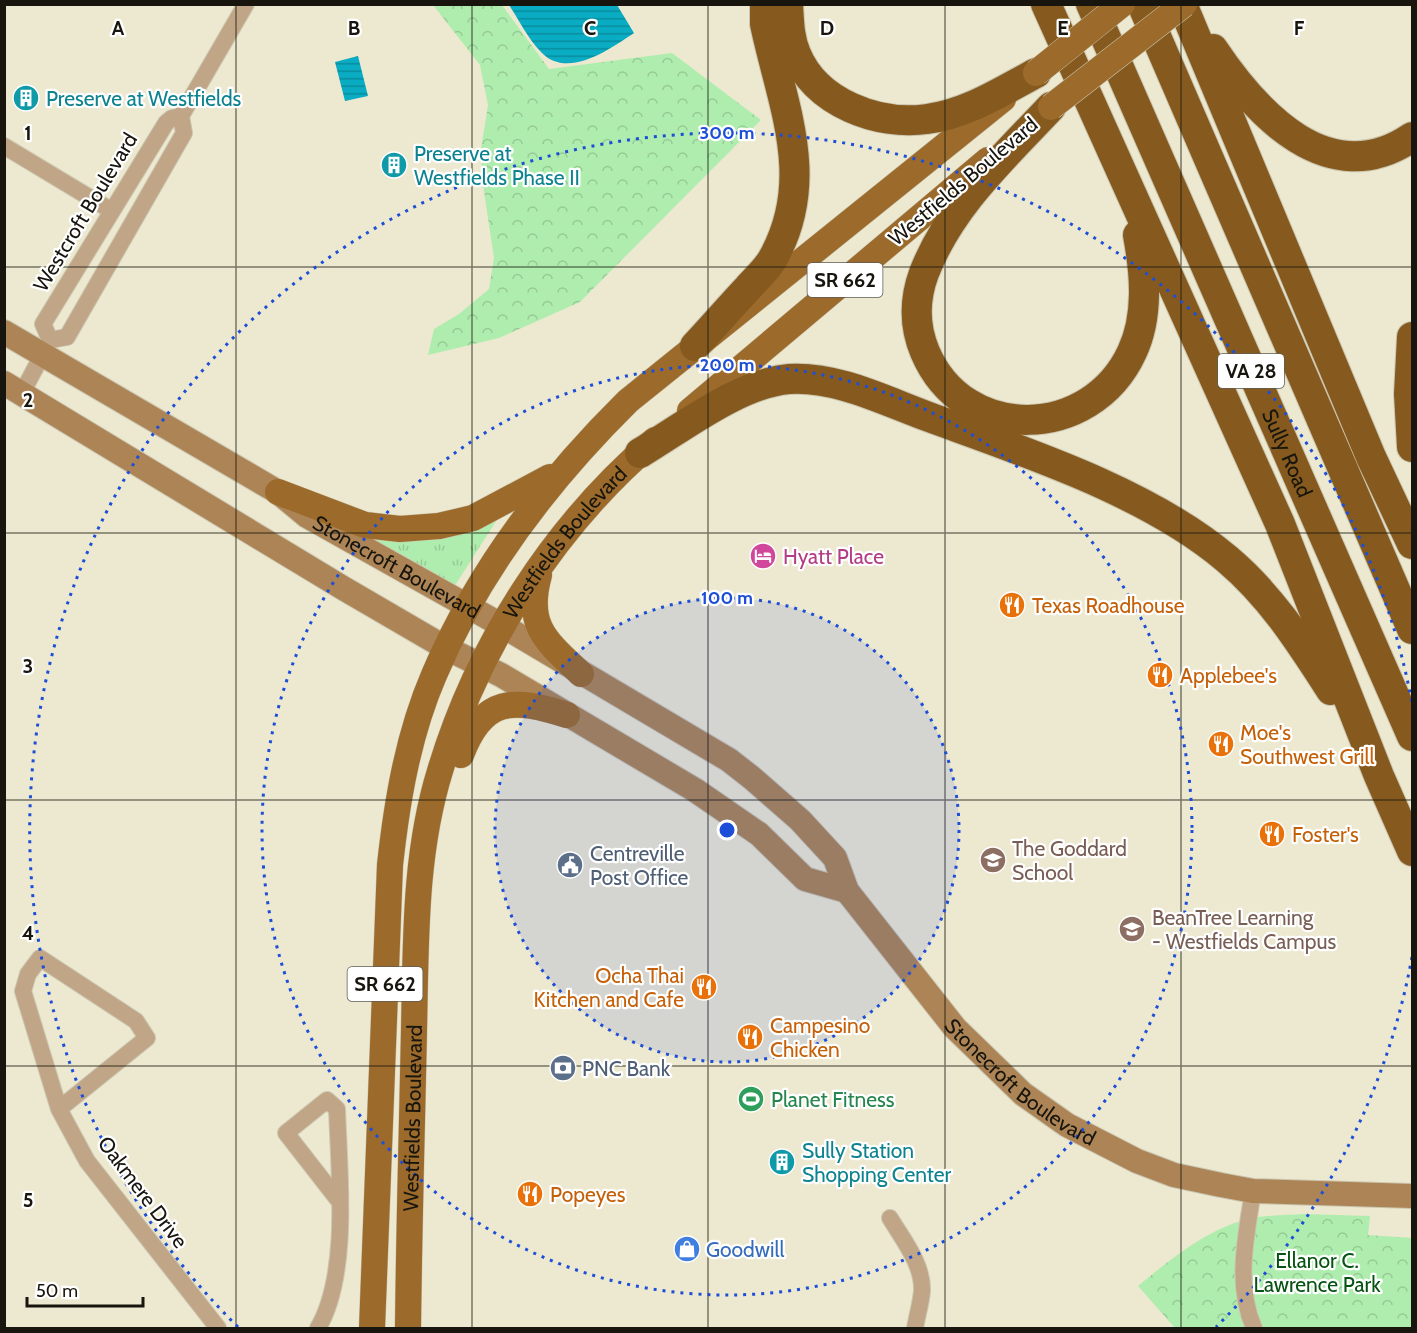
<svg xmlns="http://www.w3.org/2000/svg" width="1417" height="1333" viewBox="0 0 1417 1333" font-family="Cabin,sans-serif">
	<defs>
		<pattern id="grass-tufts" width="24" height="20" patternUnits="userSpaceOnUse" patternTransform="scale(1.5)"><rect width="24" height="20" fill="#afedae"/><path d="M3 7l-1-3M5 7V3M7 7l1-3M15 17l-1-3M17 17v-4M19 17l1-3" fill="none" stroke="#96ca94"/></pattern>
		<pattern id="forest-crowns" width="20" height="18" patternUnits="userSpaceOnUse" patternTransform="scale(1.5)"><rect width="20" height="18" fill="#afedae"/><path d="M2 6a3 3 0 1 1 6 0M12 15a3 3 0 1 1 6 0" fill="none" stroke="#96ca94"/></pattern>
		<pattern id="water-rules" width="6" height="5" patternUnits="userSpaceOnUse" patternTransform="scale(1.5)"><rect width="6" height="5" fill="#09acc3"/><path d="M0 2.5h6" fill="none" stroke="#098b9d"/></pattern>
	</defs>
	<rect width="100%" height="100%" fill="#ede8d0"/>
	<path fill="url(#grass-tufts)" d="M 498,518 L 454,587 L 355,532 Z"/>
	<path fill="url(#forest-crowns)" d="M 433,5 L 502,5 L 549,69 L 672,53 L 761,120 L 580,302 L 499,338 L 428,355 L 434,329 L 459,314 L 489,289 L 494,258 L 483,185 L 481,149 L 488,105 L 480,65 Z
		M 1304,1214 L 1370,1216 L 1368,1235 L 1412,1238 L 1412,1328 L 1175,1328 L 1138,1286 C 1172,1258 1213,1224 1258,1217 C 1273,1215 1289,1215 1304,1214 Z"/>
	<path fill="url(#water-rules)" d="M 509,5 L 617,5 L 634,33 C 610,49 567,80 541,52 C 528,39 519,20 509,5 Z
		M 358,56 L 368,96 L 345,101 L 335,62 Z"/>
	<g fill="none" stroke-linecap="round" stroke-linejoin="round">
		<defs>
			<path id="minor" d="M 4,146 L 112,211
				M 50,340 L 43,324 L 166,123 L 172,118 L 181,116 L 246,4
				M 50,340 L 67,337 L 184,133 L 181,116
				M 22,393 L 47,346
				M 59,1109 L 147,1038 L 136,1021 L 40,958 L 28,974 L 23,991 L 59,1109 L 87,1161 L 218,1328
				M 1253,1191 C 1246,1237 1235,1284 1254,1328
				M 890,1218 C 903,1240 923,1264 922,1291 C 921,1303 917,1316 915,1328
				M 318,1328 C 350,1274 339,1172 337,1109 L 327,1100 L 286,1133 L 339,1201"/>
			<g id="secondary">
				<path id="s1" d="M 4,332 L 278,492 L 307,516 L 503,626 L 729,760 L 752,778 L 800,820 L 835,858 L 847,891 L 955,1028 L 1023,1094 L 1067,1125 L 1137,1161 L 1174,1175 L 1221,1185 L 1253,1191 L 1412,1196"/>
				<path d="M 4,383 L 343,588 L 446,648 L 501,675 L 695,790 L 759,834 L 805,879 L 847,891"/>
			</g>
			<g id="primary">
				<path d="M 690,411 L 988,160"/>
				<path d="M 278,492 L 365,525 L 400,529 L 439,526 L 473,518 L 550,477"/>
				<path d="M 539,575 C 525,626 546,641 581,674"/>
				<path d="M 461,755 C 483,696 514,698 567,715"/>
				<path d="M 372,1328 L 390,865 C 397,801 408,735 434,675 C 478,571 548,480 628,401 L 1003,99"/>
				<path id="s2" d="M 408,1328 C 409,1229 412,1129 414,1030 C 416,943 414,855 440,771 C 478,645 554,526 655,440"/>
			</g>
			<g id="motorway">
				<path d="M 788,4 C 789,21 789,38 796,54 C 816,103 878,126 927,119 C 967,114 1002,91 1036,73"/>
				<path d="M 1046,4 L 1280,524 L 1379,776 L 1412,851"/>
				<path id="s3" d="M 1091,4 L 1412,736"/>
				<path d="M 1142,4 L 1412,629"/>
				<path d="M 1182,4 L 1371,457 L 1412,544"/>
				<path d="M 1213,49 C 1256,113 1329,194 1412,137"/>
				<path d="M 1051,107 C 1003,158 950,206 924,273 C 914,300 914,326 925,352 C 964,444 1091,441 1132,352 C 1149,316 1145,273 1138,235"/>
				<path d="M 1412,337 L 1409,394 L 1412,447"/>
				<path d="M 695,346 C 713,327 730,307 748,288 C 756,279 766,270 772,260 C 818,180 782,105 765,24 L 765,4"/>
				<path d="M 640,453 C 682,428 739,383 789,379 C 837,376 885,401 929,417 C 1025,452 1148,492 1227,559 C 1271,596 1300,642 1331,690"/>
			</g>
		</defs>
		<use href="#minor" stroke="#cbc6b1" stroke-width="18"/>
		<use href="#secondary" stroke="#cbc6b1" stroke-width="26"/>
		<use href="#primary" stroke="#cbc6b1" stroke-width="27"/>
		<use href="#motorway" stroke="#cbc6b1" stroke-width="32"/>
		<use href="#minor" stroke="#c0a586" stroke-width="16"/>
		<use href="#secondary" stroke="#ac8455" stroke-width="24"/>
		<use href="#primary" stroke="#9c6b2c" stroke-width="26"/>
		<use href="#motorway" stroke="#865a1e" stroke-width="30"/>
		<defs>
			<path id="primary-bridge" d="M 1036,73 L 1122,4
				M 1051,107 L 1184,4"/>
		</defs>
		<use href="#primary-bridge" stroke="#cbc6b1" stroke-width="27" stroke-linecap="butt"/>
		<use href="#primary-bridge" stroke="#9c6b2c" stroke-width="26"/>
	</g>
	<path fill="none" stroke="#17150d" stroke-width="1.5" stroke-opacity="0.55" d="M 236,4 L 236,1328M 472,4 L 472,1328M 708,4 L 708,1328M 945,4 L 945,1328M 1181,4 L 1181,1328M 4,267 L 1412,267M 4,533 L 1412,533M 4,800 L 1412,800M 4,1066 L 1412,1066"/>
	<circle cx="727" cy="830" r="232" fill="#1d4ed8" fill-opacity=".12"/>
	<g fill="none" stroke="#1d4ed8" stroke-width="3" stroke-dasharray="3 6">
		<circle cx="727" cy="830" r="232"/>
		<circle cx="727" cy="830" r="465"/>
		<path d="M1412 957A697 697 0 0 1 1216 1327M238 1327A697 697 0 1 1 1412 703"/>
	</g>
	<defs>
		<symbol id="building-disc" viewBox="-11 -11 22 22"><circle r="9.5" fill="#0f9aa8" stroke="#fff"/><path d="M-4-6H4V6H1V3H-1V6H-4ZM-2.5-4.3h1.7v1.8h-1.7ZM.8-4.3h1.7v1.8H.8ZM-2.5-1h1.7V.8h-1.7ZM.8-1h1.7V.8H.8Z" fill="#fff"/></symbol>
		<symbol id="hotel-disc" viewBox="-11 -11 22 22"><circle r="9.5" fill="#d1479c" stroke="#fff"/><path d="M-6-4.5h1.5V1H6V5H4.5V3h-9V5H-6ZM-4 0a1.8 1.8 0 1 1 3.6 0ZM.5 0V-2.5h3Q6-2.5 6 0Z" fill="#fff"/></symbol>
		<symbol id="restaurant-disc" viewBox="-11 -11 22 22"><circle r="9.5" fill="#e8710a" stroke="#fff"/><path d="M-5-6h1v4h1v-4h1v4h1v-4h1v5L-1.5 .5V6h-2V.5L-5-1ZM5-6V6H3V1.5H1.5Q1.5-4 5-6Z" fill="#fff"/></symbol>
		<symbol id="school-disc" viewBox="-11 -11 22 22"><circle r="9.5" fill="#8d6e63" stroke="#fff"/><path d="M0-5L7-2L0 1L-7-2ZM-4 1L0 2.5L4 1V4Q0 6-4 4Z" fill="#fff"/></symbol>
		<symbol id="civic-disc" viewBox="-11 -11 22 22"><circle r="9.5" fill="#5c6f8a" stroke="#fff"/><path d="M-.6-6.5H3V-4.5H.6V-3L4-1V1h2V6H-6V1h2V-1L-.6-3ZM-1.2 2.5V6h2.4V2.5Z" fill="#fff"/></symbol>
		<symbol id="bank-disc" viewBox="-11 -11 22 22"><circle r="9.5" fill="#5c6f8a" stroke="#fff"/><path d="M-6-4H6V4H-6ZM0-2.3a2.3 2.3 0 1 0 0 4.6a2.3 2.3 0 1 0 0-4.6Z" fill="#fff"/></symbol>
		<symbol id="stadium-disc" viewBox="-11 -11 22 22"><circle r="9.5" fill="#2e9e5b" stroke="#fff"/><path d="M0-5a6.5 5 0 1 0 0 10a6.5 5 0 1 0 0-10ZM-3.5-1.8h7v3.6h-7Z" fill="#fff"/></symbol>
		<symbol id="shop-disc" viewBox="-11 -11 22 22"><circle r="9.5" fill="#3f7fe0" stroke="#fff"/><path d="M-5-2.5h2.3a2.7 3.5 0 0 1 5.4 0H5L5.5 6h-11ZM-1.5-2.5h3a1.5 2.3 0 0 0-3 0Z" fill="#fff"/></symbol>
	</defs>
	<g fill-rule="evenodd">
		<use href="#building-disc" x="11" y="83" width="30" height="30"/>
		<use href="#building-disc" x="379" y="150" width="30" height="30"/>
		<use href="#hotel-disc" x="748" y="541" width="30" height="30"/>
		<use href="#restaurant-disc" x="997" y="590" width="30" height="30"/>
		<use href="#restaurant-disc" x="1145" y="660" width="30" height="30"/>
		<use href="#restaurant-disc" x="1206" y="729" width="30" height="30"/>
		<use href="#restaurant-disc" x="1257" y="819" width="30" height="30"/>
		<use href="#school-disc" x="978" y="845" width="30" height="30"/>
		<use href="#civic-disc" x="555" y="850" width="30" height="30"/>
		<use href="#school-disc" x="1117" y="914" width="30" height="30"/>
		<use href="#restaurant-disc" x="689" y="972" width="30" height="30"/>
		<use href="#restaurant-disc" x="735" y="1022" width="30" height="30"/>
		<use href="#bank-disc" x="548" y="1053" width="30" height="30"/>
		<use href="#stadium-disc" x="736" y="1084" width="30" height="30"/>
		<use href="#building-disc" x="767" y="1147" width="30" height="30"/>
		<use href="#restaurant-disc" x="515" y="1179" width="30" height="30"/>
		<use href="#shop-disc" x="672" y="1234" width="30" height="30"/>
	</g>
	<g text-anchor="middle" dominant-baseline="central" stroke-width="4.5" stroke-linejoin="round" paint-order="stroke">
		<g fill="#fff" stroke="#5d5b56" stroke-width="1.5">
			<rect x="807.5" y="263" width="75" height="34" rx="4.5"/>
			<rect x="1218" y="354" width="66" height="34" rx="4.5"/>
			<rect x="347.5" y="967" width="75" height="34" rx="4.5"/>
		</g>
		<g font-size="20" font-weight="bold" fill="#17150d">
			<text x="845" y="280">SR 662</text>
			<text x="1251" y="371">VA 28</text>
			<text x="385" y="984">SR 662</text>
		</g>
		<g font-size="21" fill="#0d838f" stroke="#fff" text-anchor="start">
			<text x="46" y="98">Preserve at Westfields</text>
			<text x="414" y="153">Preserve at<tspan x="414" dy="24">Westfields Phase II</tspan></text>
			<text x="802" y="1150">Sully Station<tspan x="802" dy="24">Shopping Center</tspan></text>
		</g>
		<g font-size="21" fill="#17150d" stroke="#fff">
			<text transform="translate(963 181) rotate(-40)">Westfields Boulevard</text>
			<text transform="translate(85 212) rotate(-59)">Westcroft Boulevard</text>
			<text stroke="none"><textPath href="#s3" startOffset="490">Sully Road</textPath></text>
			<text stroke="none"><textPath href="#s2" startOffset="822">Westfields Boulevard</textPath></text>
			<text stroke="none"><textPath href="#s1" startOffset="458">Stonecroft Boulevard</textPath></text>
			<text stroke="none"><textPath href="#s1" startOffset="1282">Stonecroft Boulevard</textPath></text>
			<text stroke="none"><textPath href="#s2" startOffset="210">Westfields Boulevard</textPath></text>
			<text transform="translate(143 1192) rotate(53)">Oakmere Drive</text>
		</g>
		<g font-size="21" fill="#b23c85" stroke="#fff" text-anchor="start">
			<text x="783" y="556">Hyatt Place</text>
		</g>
		<g font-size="21" fill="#c56008" stroke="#fff" text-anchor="start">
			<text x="1032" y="605">Texas Roadhouse</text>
			<text x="1180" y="675">Applebee's</text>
			<text x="1240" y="732">Moe's<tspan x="1240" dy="24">Southwest Grill</tspan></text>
			<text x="1292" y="834">Foster's</text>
			<text x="684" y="975" text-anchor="end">Ocha Thai<tspan x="684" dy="24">Kitchen and Cafe</tspan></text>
			<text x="770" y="1025">Campesino<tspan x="770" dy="24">Chicken</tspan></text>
			<text x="550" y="1194">Popeyes</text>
		</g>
		<g font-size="21" fill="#785e54" stroke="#fff" text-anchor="start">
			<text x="1012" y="848">The Goddard<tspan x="1012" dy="24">School</tspan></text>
			<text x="1152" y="917">BeanTree Learning<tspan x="1152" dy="24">- Westfields Campus</tspan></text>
		</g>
		<g font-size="21" fill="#4e5e75" stroke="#fff" text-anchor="start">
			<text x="590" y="853">Centreville<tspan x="590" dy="24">Post Office</tspan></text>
			<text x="582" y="1068">PNC Bank</text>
		</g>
		<g font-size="21" fill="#27864d" stroke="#fff" text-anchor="start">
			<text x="771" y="1099">Planet Fitness</text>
		</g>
		<g font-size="21" fill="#366cbe" stroke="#fff" text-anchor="start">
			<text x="706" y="1249">Goodwill</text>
		</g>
		<g font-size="21" fill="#065312" stroke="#fff">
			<text x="1317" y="1260">Ellanor C.<tspan x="1317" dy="24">Lawrence Park</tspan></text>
		</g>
	</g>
	<g font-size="20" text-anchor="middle" font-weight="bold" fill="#17150d" stroke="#fff" stroke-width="4.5" stroke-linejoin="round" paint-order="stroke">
		<text x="118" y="35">A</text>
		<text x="354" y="35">B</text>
		<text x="590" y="35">C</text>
		<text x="827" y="35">D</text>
		<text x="1063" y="35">E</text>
		<text x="1299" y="35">F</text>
		<text x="28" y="140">1</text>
		<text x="28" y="407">2</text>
		<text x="28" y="673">3</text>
		<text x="28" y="940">4</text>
		<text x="28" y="1207">5</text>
	</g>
	<circle cx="727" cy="830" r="9" fill="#1d4ed8" stroke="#fff" stroke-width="3"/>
	<g font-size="18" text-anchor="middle" font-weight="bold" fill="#1d4ed8" stroke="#fff" stroke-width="4.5" stroke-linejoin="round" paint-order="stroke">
		<text x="727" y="139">300 m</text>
		<text x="727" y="371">200 m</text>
		<text x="727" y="604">100 m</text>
	</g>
	<rect width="1417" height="1333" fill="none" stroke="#17150d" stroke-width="12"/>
	<path d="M27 1297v9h116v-9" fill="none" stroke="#17150d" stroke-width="3"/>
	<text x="36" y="1297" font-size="18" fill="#17150d" stroke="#ffffff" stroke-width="4.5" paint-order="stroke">50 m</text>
</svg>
